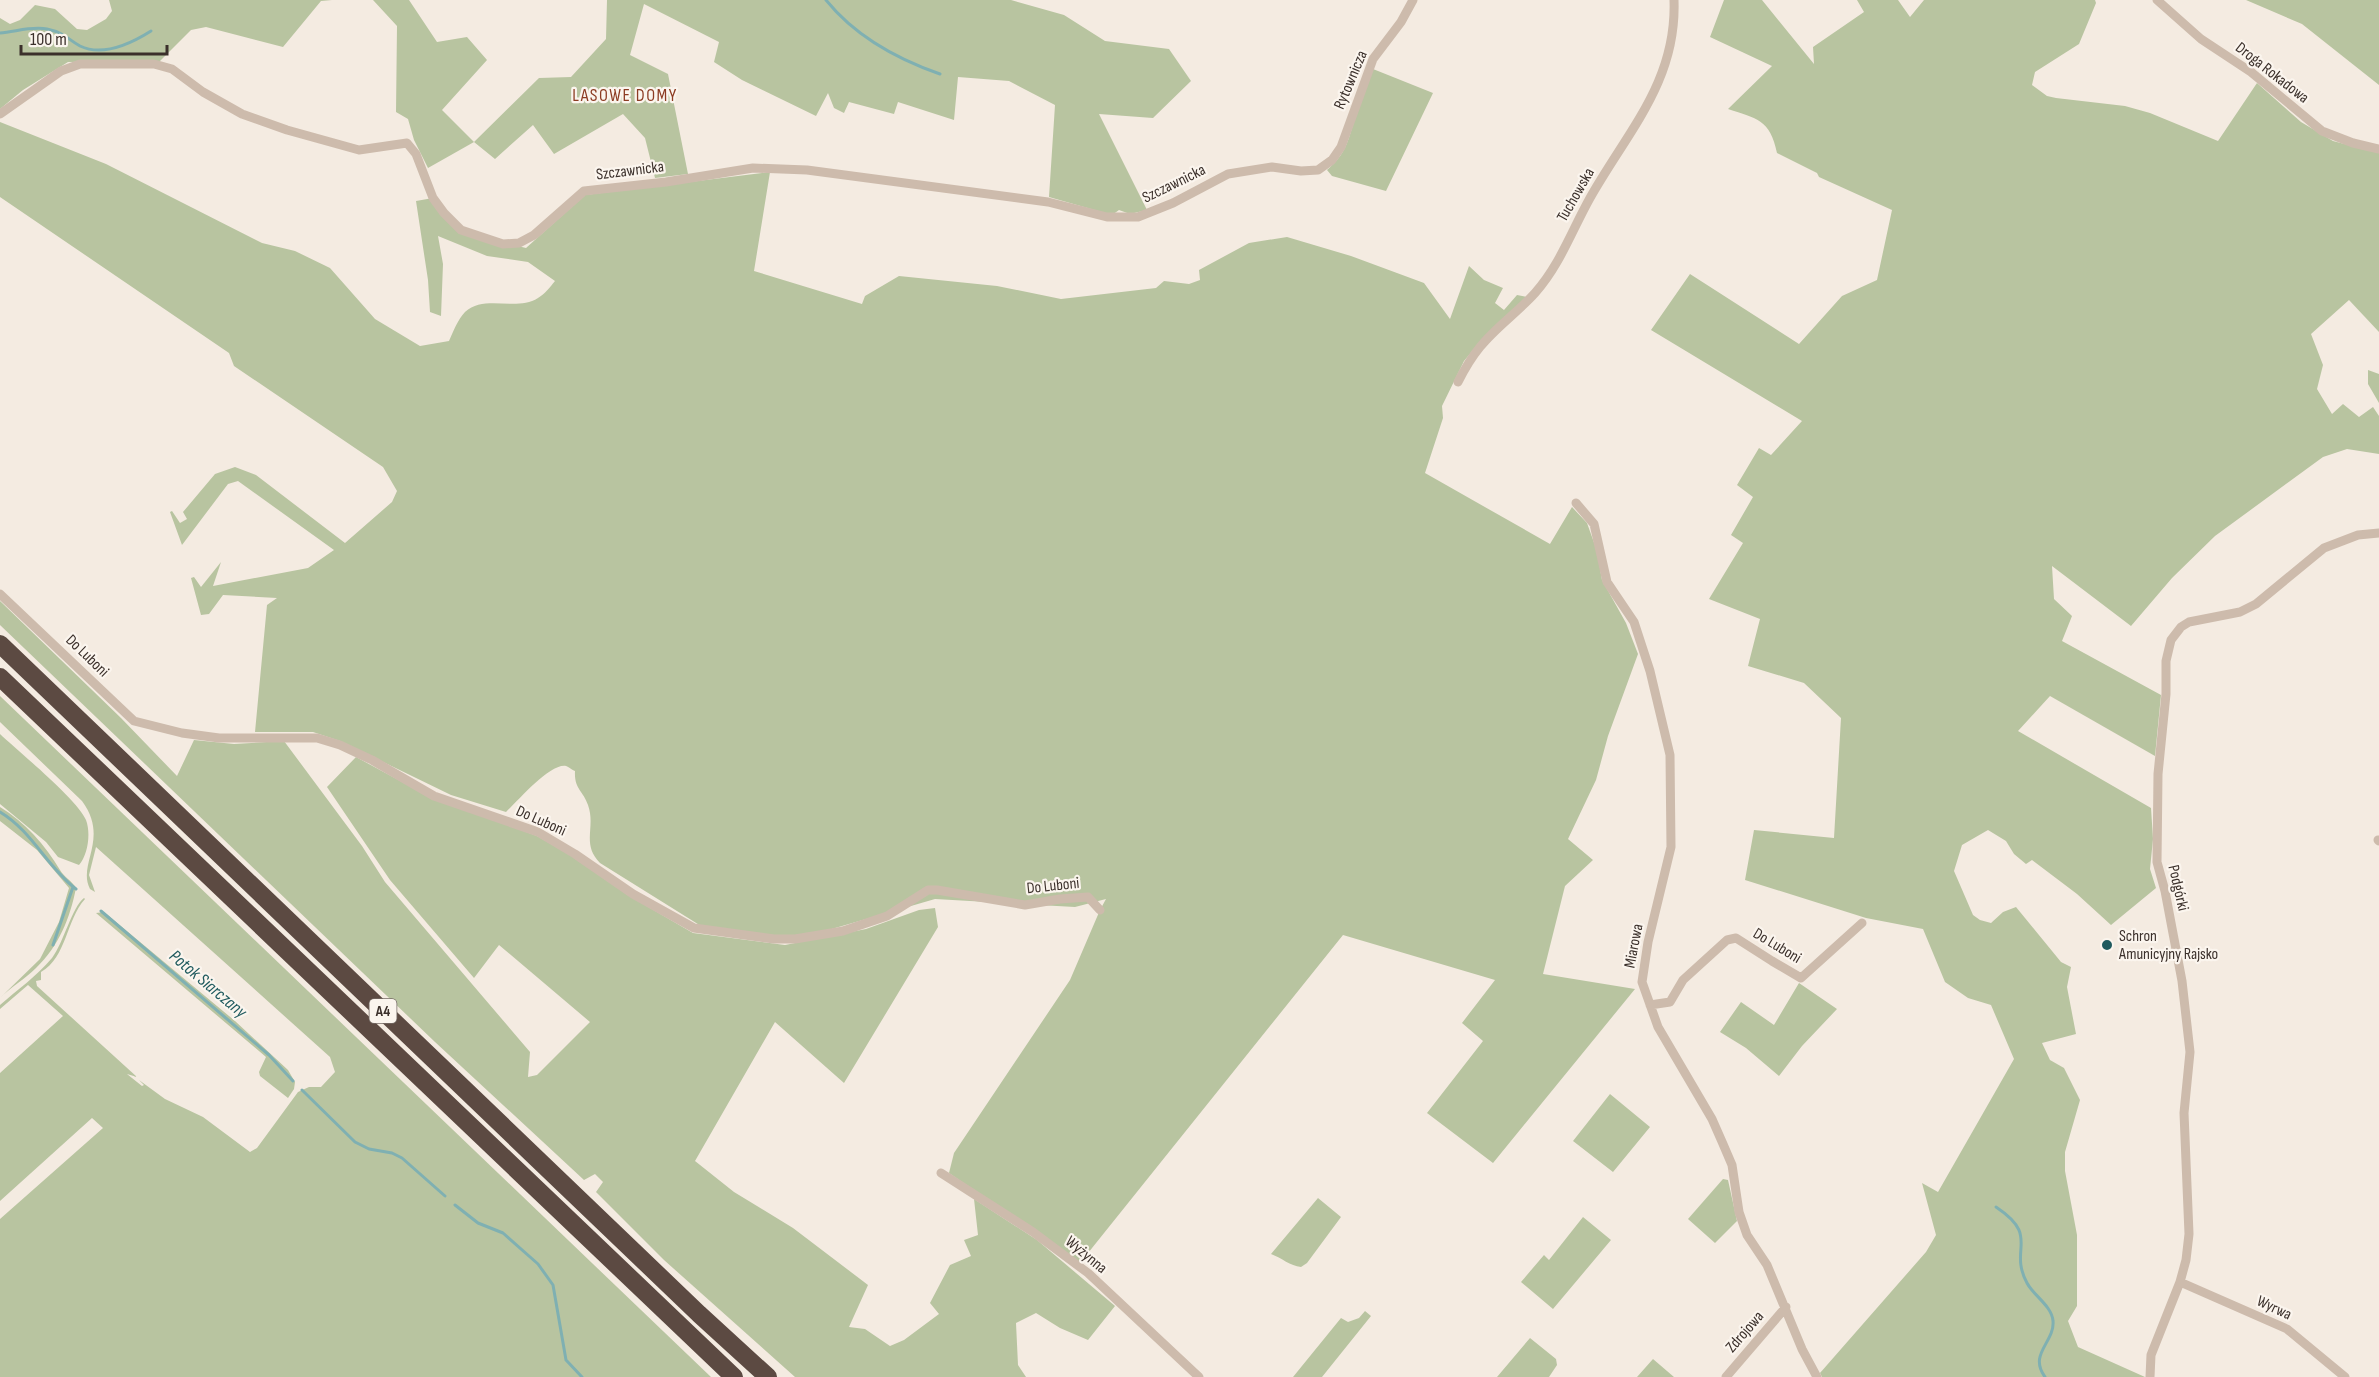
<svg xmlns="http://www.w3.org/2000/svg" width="2379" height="1377" viewBox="0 0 2379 1377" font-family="'Sofia Sans Condensed',sans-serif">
	<rect width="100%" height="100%" fill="#f4ebe1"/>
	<path fill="#b8c4a0" d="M 109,0 L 332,0 L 321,1 L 283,47 L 206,27 L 191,30 L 160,61 L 68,62 L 23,90 L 0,109 L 0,18 L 10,24 L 20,20 L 35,5 L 55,9 L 77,29 L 87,30 L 106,19 L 112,11 Z
		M 373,0 L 409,0 L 437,42 L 467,37 L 487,60 L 442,110 L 474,142 L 539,78 L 571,77 L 606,39 L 607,0 L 1011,0 L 1064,15 L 1105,41 L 1169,49 L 1191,81 L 1153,118 L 1099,114 L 1147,210 L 1130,214 L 1119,210 L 1112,215 L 1049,197 L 1055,105 L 1009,81 L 958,77 L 954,120 L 898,102 L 894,114 L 849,102 L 844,113 L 834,108 L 828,93 L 816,116 L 742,80 L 714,62 L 719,42 L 644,4 L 630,55 L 668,74 L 688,174 L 655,178 L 645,138 L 623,114 L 554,154 L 533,125 L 495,159 L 474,142 L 428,168 L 414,140 L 408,119 L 396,112 L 397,26 Z
		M 1724,0 L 1762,0 L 1814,64 L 1813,47 L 1864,12 L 1857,0 L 1898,0 L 1910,17 L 1924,0 L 2095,0 L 2096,3 L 2079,44 L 2035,72 L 2032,85 L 2047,96 L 2056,98 L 2125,106 L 2150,113 L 2218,141 L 2257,83 L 2301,122 L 2333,141 L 2379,153 L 2379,332 L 2349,300 L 2311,334 L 2323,365 L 2317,389 L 2332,414 L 2343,404 L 2359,417 L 2373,407 L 2379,416 L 2379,454 L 2347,449 L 2323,457 L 2215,536 L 2172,578 L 2131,626 L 2052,566 L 2054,599 L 2072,616 L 2062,641 L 2161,695 L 2155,756 L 2050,696 L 2018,731 L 2151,808 L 2153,839 L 2150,869 L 2156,888 L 2111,925 L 2077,894 L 2032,860 L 2026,864 L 2014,854 L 2006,841 L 1988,830 L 1962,845 L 1954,871 L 1973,915 L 1980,920 L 1991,923 L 2003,912 L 2016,907 L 2061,962 L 2071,967 L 2067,987 L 2076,1034 L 2042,1043 L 2050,1060 L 2064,1068 L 2080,1100 L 2065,1152 L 2065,1171 L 2077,1235 L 2077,1306 L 2068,1321 L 2078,1347 L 2145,1377 L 1822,1377 L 1820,1373 L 1926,1252 L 1936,1235 L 1922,1183 L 1938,1192 L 2014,1059 L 1991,1005 L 1968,998 L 1945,982 L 1923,929 L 1866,918 L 1745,880 L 1754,830 L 1834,838 L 1841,718 L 1804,683 L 1748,666 L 1760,619 L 1709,599 L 1743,543 L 1731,535 L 1753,497 L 1737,485 L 1759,448 L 1771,455 L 1802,421 L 1651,330 L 1690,274 L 1799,344 L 1842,296 L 1877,280 L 1892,210 L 1819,177 L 1817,173 L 1777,153 C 1770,119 1757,119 1728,109 L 1772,66 L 1710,37 Z
		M 2246,0 L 2379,0 L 2379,85 L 2302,24 Z
		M 1373,69 L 1433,93 L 1386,191 L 1332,176 L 1327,170 C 1346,154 1348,141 1355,118 C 1360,101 1367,85 1373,69 Z
		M 0,122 L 106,164 L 262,243 L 295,251 L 330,268 L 375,319 L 420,346 L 449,341 C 453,332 458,319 465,312 C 485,294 516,312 538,298 C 545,294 550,287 555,281 L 528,262 L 487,256 L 438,236 L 443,264 L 441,316 L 430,312 L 428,280 L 416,201 L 433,198 L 458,231 L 526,248 L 585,195 L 770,172 L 754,271 L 862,304 L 865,296 L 899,276 L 997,286 L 1061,299 L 1156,288 L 1164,281 L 1189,284 L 1200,280 L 1199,270 L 1249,243 L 1287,237 L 1351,256 L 1424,283 L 1450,319 L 1469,266 L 1484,280 L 1503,288 L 1495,303 L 1504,310 L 1517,295 L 1527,297 L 1484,337 L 1464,361 L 1442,406 L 1443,418 L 1425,473 L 1550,544 L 1572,507 L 1587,523 L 1597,551 L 1602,580 L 1626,623 L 1638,654 L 1608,736 L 1596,780 L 1568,839 L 1593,860 L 1565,886 L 1543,974 L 1635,989 L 1493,1163 L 1427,1113 L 1483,1041 L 1462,1023 L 1495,980 L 1343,935 L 1080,1263 L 949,1173 L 954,1153 L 1070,980 L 1100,910 L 1106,899 L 1075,907 L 935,899 L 818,933 L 774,937 L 701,926 L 600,863 C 581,844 596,827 588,805 C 583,790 574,789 575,771 C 574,771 567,766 566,766 C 550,763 518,801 506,812 L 451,795 L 340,741 L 313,732 L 255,732 L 267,605 L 277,598 L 223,595 L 209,614 L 201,615 L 191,578 L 194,577 L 201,587 L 221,562 L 213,586 L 308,568 L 334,550 L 238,481 L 228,484 L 182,545 L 170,512 L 172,511 L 180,523 L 187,519 L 183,512 L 215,474 L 235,467 L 256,475 L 345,543 L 392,502 L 397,491 L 383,467 L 234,366 L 229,353 L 0,197 Z
		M 2368,370 L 2379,374 L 2379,403 L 2368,384 Z
		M 0,601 L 121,718 L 177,776 L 194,740 L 234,744 L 284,741 L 362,846 L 385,882 L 530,1052 L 528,1077 L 537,1075 L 590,1022 L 499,945 L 474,978 L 390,880 L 327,787 L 356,757 L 428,796 L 537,836 L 581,861 L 626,894 L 693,933 L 785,945 L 866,929 L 919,910 L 935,908 L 938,927 L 844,1083 L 775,1022 L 695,1161 L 734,1192 L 793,1228 L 868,1285 L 849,1327 L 865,1329 L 890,1346 L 904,1340 L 939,1314 L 930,1303 L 950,1265 L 971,1256 L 964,1240 L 978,1235 L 974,1199 L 1037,1240 L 1115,1306 L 1088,1340 L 1060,1328 L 1036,1313 L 1016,1323 L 1018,1365 L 1026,1377 L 795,1377 L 664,1260 L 596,1192 L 603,1182 L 595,1174 L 584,1180 L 435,1042 L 0,625 Z
		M 0,696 L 711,1377 L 0,1377 L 0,1219 L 103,1128 L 92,1118 L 0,1201 L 0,1073 L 63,1016 L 28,985 L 0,1009 L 0,1005 C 17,990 37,976 52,958 C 64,942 72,907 84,898 L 85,899 C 66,920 67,957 41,972 L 41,980 L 36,981 L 37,986 L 137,1077 L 127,1074 L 142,1086 L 144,1085 L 139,1080 L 165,1099 L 203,1117 L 250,1152 L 257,1148 L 298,1092 L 309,1087 L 321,1087 L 335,1072 L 330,1057 L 96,847 L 89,875 L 95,892 L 90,889 C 77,864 110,839 82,801 L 0,722 Z
		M 0,734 C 18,751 78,800 86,820 C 91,833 88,855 79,865 L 58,857 L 46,842 L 0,804 Z
		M 0,807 C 25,822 45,845 60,870 C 64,877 72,881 76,888 C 70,918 59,946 36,968 C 25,979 11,987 0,998 L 40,959 L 59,922 L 69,888 L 37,850 L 0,821 Z
		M 104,912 L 235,1021 L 288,1070 L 295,1082 L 294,1089 L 288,1098 L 260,1076 L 259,1072 L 266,1057 L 96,913 Z
		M 1799,983 L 1837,1009 L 1802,1046 L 1779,1076 L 1746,1048 L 1720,1032 L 1741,1002 L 1774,1025 Z
		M 1610,1094 L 1650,1127 L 1613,1172 L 1573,1141 Z
		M 1723,1179 L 1728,1180 L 1737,1221 L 1715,1243 L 1688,1219 Z
		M 1318,1198 L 1341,1217 L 1307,1263 L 1301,1267 C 1290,1266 1282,1258 1271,1254 Z
		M 1583,1217 L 1611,1240 L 1553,1309 L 1521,1282 L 1544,1255 L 1549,1260 Z
		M 1365,1311 L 1371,1316 L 1322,1377 L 1293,1377 L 1341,1318 L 1348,1322 L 1359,1318 Z
		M 1530,1338 L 1556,1359 L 1557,1365 L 1549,1377 L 1497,1377 Z
		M 1653,1359 L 1674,1377 L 1637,1377 Z"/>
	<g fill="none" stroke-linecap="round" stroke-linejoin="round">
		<path stroke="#7fb0b2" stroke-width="3" d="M 826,0 C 855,36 897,59 940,74
			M 0,33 C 15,32 31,26 47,29 C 65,33 66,38 80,46 C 103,57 132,43 151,31
			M 0,812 C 32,831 47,867 76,889
			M 101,911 L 269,1055 L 293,1081
			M 53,945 L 73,887
			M 302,1090 L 355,1142 L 369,1149 L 392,1153 L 402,1158 L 445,1196
			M 455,1205 L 478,1223 L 503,1233 L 538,1264 L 553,1285 L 566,1360 L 582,1377
			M 1996,1207 C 2041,1237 2008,1248 2027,1283 C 2033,1295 2052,1306 2053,1321 C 2055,1342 2028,1354 2045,1377"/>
		<path stroke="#cdbbac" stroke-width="9" d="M 2157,0 L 2201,39 L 2251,72 L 2322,131 L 2353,143 L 2379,149
			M 0,114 L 61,71 L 80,64 L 154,64 L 172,69 L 203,92 L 242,114 L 287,130 L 359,150 L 407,143 L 416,154 L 433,198 L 444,213 L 461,230 L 503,244 L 519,243 L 534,235 L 584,191 L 666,182 L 753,168 L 807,170 L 1048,202 L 1107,217 L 1138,217 L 1173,203 L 1228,174 L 1272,167 L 1301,171 L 1318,170 L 1332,160 L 1341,147 L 1373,59 L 1401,22 L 1413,0
			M 1458,382 C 1464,370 1471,358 1480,347 C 1496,327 1518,312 1535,293 C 1560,265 1572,230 1590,198 C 1627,132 1677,82 1674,0
			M 1576,503 L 1594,524 L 1607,582 L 1634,622 L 1650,671 L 1670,755 L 1671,847 L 1648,942 L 1642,982 L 1658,1027 L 1712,1119 L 1723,1144 L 1732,1165 L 1739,1212 L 1747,1235 L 1767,1265 L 1802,1349 L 1817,1377
			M 0,594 L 134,721 L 182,733 L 219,738 L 317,738 L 340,745 L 372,760 L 434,796 L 538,832 L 575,854 L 633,894 L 694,928 L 774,939 L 795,939 L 843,931 L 887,916 L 928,890 L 937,890 L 1025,905 L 1060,899 L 1088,897 L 1100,910
			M 2378,840 L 2379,841
			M 1650,1005 L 1670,1002 L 1683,980 L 1727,940 L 1736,938 L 1772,961 L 1801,978 L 1862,923
			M 941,1173 L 1033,1232 L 1088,1273 L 1199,1377
			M 2180,1282 L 2287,1329 L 2345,1377
			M 1726,1377 L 1786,1307
			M 2150,1377 L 2151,1355 L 2180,1282 L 2186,1260 L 2189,1234 L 2184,1113 L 2190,1052 L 2182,981 L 2165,891 L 2157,862 L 2158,774 L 2166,694 L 2166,661 L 2171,640 L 2181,627 L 2189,622 L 2240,612 L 2256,604 L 2324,548 L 2358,535 L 2379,533"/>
		<path stroke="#5c4a42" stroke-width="18" d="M 0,644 L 699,1314 L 768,1377
			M 0,677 L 734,1377"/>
	</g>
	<circle fill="#1f5a5e" stroke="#fbf5ee" stroke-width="2" cx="2107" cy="945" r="6"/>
	<g text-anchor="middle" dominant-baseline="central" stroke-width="4.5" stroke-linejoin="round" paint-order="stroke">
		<rect fill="#fbf5ee" stroke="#756b66" stroke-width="1.5" x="369.5" y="999" width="27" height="24" rx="4.5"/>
		<g font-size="15" font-weight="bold" fill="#3b302b">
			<text x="383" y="1011">A4</text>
		</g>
		<g font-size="16" fill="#3b302b" stroke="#fbf5ee">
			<text transform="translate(2272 73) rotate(38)">Droga Rokadowa</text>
			<text transform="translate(1351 80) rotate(-67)">Rytownicza</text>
			<text transform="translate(630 171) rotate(-7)">Szczawnicka</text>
			<text transform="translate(1174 184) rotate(-26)">Szczawnicka</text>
			<text transform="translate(1576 195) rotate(-60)">Tuchowska</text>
			<text transform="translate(87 656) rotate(44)">Do Luboni</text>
			<text transform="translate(541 821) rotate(24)">Do Luboni</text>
			<text transform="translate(1053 886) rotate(-6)">Do Luboni</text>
			<text transform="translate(2178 888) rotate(77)">Podgórki</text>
			<text transform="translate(1634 946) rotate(-79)">Miarowa</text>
			<text transform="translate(1777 946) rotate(31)">Do Luboni</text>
			<text transform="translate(1086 1255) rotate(40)">Wyżynna</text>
			<text transform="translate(2274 1308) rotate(25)">Wyrwa</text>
			<text transform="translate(1745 1332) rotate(-49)">Zdrojowa</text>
		</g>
		<g font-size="16" fill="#3b302b" stroke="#fbf5ee" text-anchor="start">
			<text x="2119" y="936">Schron<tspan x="2119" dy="18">Amunicyjny Rajsko</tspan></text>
		</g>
		<g font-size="18" letter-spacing="1.5" fill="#8c3b22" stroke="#fbf5ee">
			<text x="625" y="95">LASOWE DOMY</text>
		</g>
		<g font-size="18" font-style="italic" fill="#1f5a5e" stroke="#fbf5ee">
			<text transform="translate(208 984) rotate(40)">Potok Siarczany</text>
		</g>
	</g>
	<path d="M21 45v9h146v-9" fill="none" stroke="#3b302b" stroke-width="3"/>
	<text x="30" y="45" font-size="18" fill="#3b302b" stroke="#fbf5ee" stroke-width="4.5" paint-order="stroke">100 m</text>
</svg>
